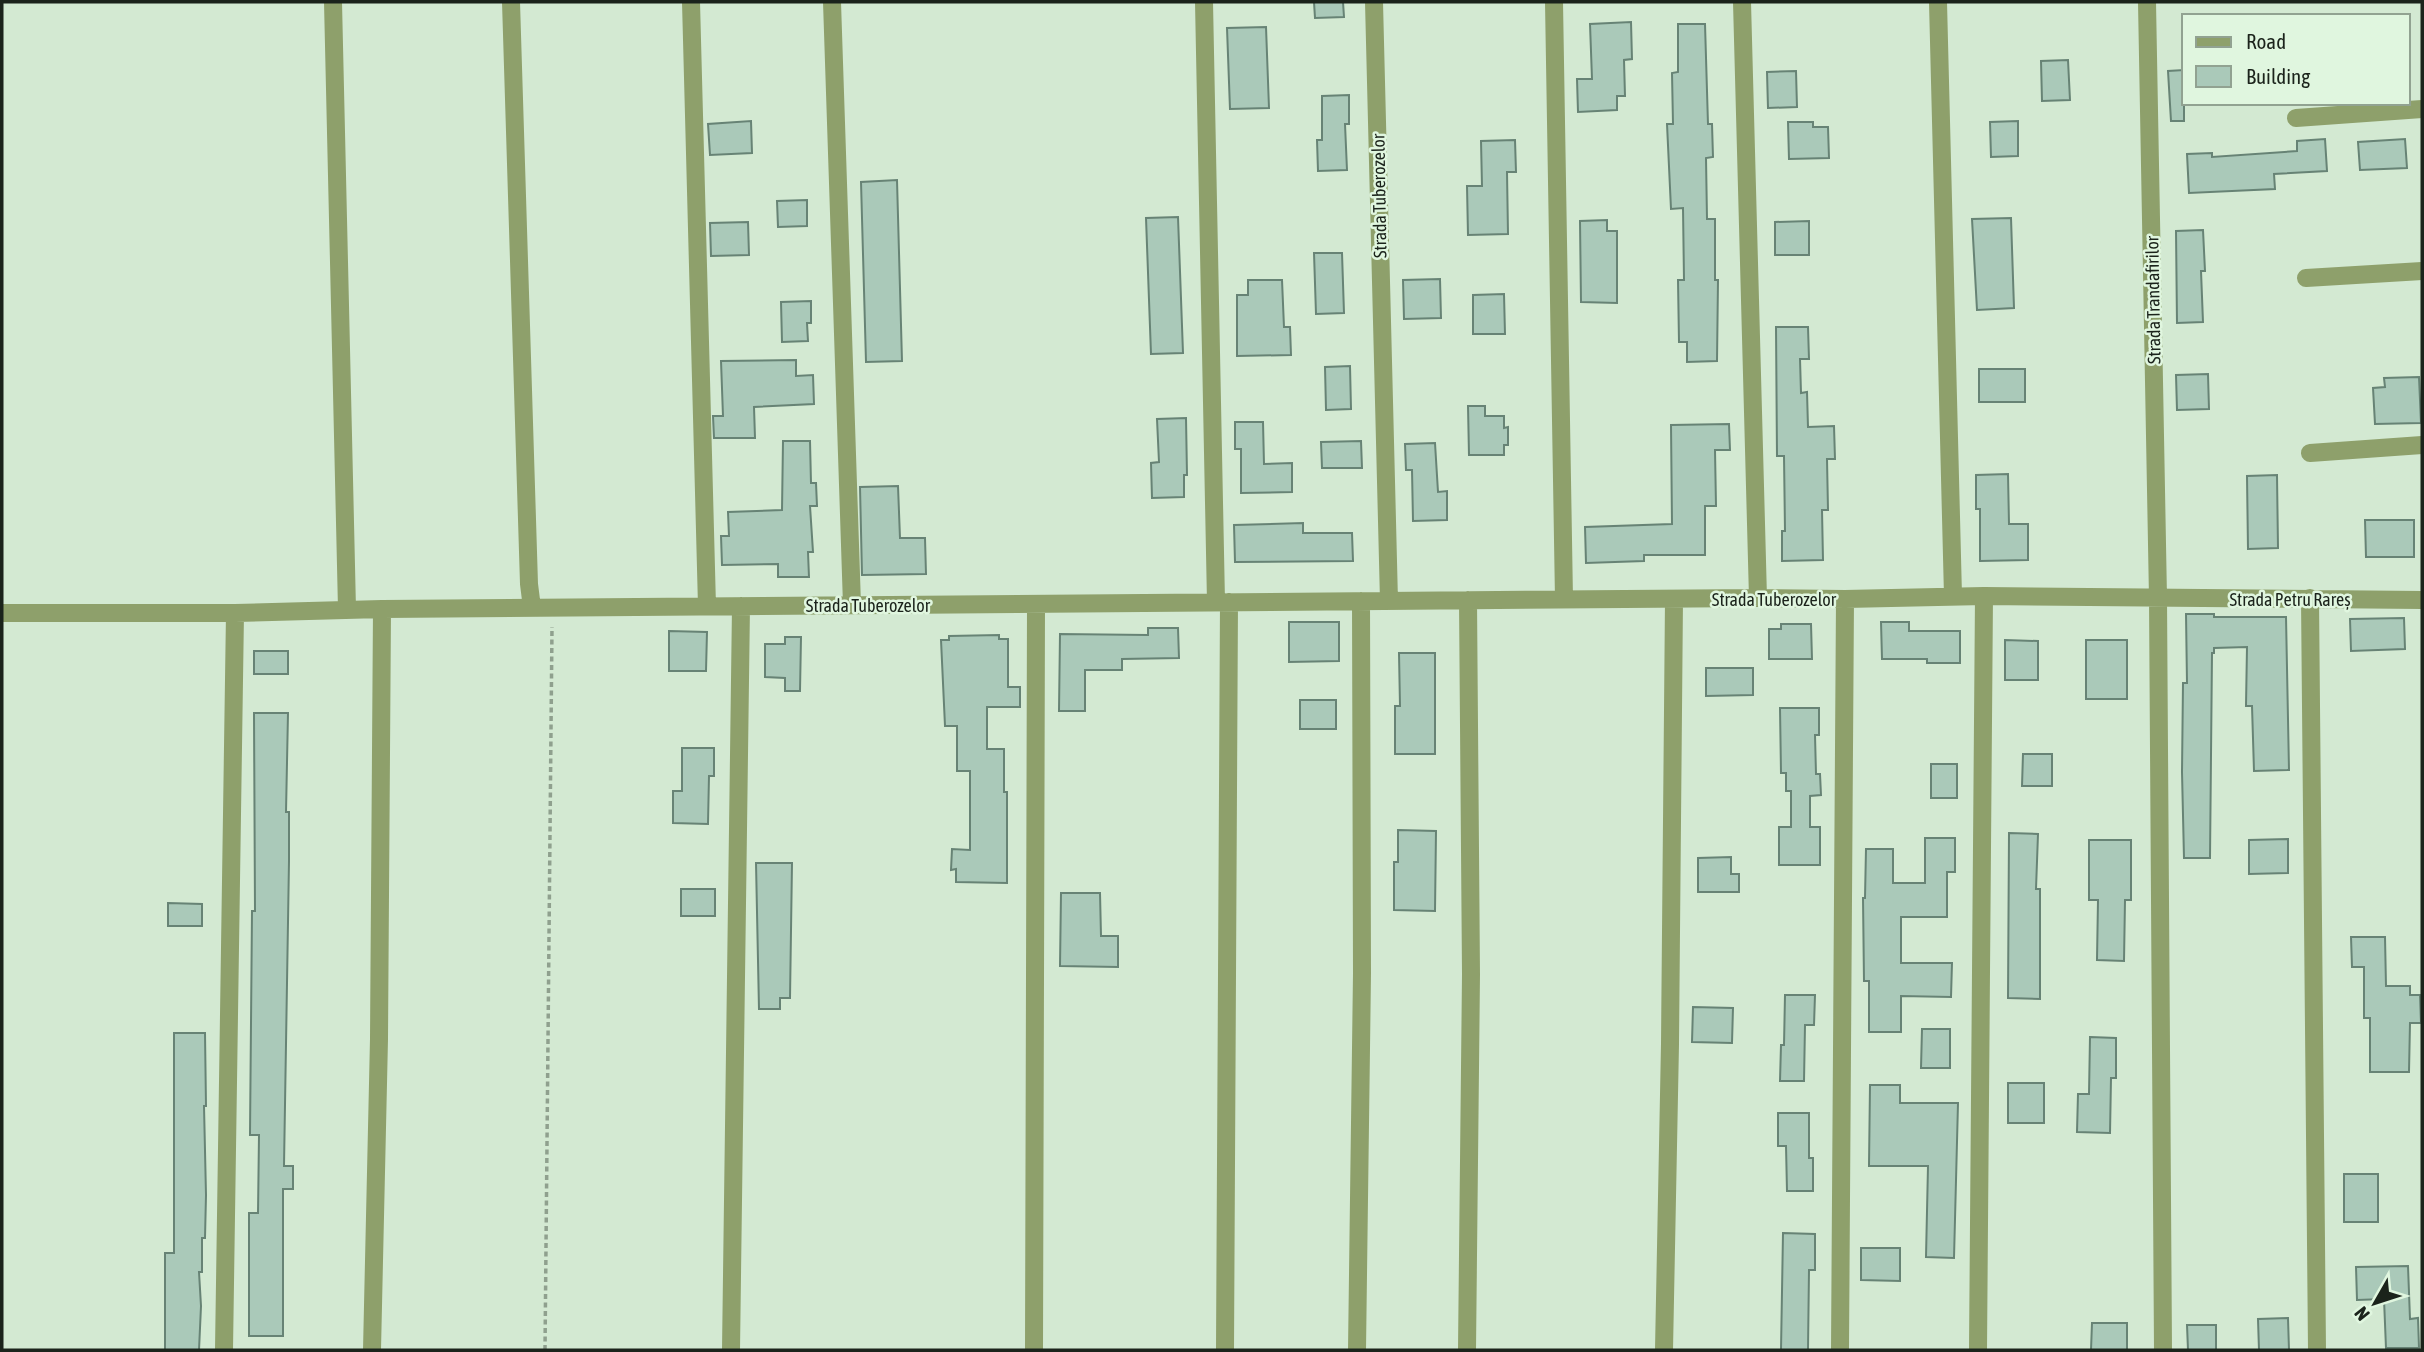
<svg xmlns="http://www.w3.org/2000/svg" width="2424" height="1352" viewBox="0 0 2424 1352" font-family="'Asap Condensed',sans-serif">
	<rect width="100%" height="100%" fill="#d3e9d2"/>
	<path fill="#aac9b9" stroke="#678375" stroke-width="2" d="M 1314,2 L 1343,2 L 1344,17 L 1315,18 Z
		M 1631,22 L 1632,59 L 1624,60 L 1625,96 L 1617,96 L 1617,110 L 1578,112 L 1577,79 L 1592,79 L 1590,24 Z
		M 1678,24 L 1705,24 L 1708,124 L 1712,124 L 1713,157 L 1706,158 L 1707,219 L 1715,219 L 1715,280 L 1718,280 L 1717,361 L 1687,362 L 1687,342 L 1679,342 L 1678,280 L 1684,280 L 1683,208 L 1671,209 L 1667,124 L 1673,124 L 1672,73 L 1678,72 Z
		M 1266,27 L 1269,108 L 1230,109 L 1227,28 Z
		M 2068,60 L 2070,100 L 2042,101 L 2041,61 Z
		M 2184,70 L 2184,121 L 2171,121 L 2168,71 Z
		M 1796,71 L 1797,107 L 1768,108 L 1767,72 Z
		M 1349,95 L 1349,124 L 1345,124 L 1347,170 L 1318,171 L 1317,140 L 1322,140 L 1322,96 Z
		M 751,121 L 752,153 L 710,155 L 708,124 Z
		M 2018,121 L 2018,156 L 1991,157 L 1990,122 Z
		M 1788,122 L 1813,122 L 1813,127 L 1828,127 L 1829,158 L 1789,159 Z
		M 2325,139 L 2327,171 L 2274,174 L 2275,189 L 2189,193 L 2187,154 L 2212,153 L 2212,157 L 2297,151 L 2297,141 Z
		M 2405,139 L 2407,168 L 2360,170 L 2358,142 Z
		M 1515,140 L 1516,172 L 1507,172 L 1508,234 L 1468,235 L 1467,186 L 1482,186 L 1481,141 Z
		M 897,180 L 902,361 L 866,362 L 861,182 Z
		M 807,200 L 807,226 L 778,227 L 777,201 Z
		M 1178,217 L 1183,353 L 1151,354 L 1146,218 Z
		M 2011,218 L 2014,308 L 1977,310 L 1972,219 Z
		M 1607,220 L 1607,231 L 1617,231 L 1617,303 L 1581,302 L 1580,221 Z
		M 1809,221 L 1809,255 L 1775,255 L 1775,222 Z
		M 748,222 L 749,255 L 711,256 L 710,223 Z
		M 2203,230 L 2205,271 L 2201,271 L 2203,322 L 2177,323 L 2176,231 Z
		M 1314,253 L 1342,253 L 1344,313 L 1316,314 Z
		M 1440,279 L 1441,318 L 1404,319 L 1403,280 Z
		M 1248,280 L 1282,280 L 1284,327 L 1290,327 L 1291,355 L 1237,356 L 1237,295 L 1248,295 Z
		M 1504,294 L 1505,334 L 1473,334 L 1473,295 Z
		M 811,301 L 811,323 L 807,323 L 808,341 L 782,342 L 781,302 Z
		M 1776,327 L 1808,327 L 1809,359 L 1800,359 L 1801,393 L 1807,392 L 1808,427 L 1834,426 L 1835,459 L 1827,459 L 1828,510 L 1822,510 L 1823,560 L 1782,561 L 1782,531 L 1785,531 L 1784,456 L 1777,456 Z
		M 796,360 L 796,376 L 813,375 L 814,404 L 754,407 L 755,438 L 714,438 L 713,416 L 723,416 L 721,361 Z
		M 1350,366 L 1351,409 L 1326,410 L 1325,367 Z
		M 1979,369 L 2025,369 L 2025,402 L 1979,402 Z
		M 2208,374 L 2209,409 L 2177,410 L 2176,375 Z
		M 2419,377 L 2421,423 L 2375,424 L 2373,388 L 2385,387 L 2384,378 Z
		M 1468,406 L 1485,406 L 1485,416 L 1504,416 L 1504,428 L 1508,427 L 1508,445 L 1504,445 L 1504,455 L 1469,455 Z
		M 1186,418 L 1187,475 L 1184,475 L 1184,497 L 1152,498 L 1151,463 L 1159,462 L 1157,419 Z
		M 1235,422 L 1263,422 L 1264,464 L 1292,463 L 1292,492 L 1241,493 L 1241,449 L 1235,449 Z
		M 1729,424 L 1730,450 L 1715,450 L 1716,506 L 1705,506 L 1705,555 L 1644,555 L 1644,561 L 1586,563 L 1585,527 L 1672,524 L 1671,425 Z
		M 783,441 L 810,441 L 811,483 L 816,483 L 817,506 L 810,506 L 813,552 L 808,552 L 809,577 L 778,577 L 778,564 L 722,565 L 721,536 L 729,536 L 728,512 L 782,510 Z
		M 1361,441 L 1362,468 L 1322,468 L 1321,442 Z
		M 1435,443 L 1438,492 L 1447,491 L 1447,520 L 1413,521 L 1412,470 L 1406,470 L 1405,444 Z
		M 2008,474 L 2009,524 L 2028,524 L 2028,560 L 1980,561 L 1980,509 L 1976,509 L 1976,475 Z
		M 2277,475 L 2278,548 L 2248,549 L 2247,476 Z
		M 898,486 L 900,538 L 925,538 L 926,574 L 862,575 L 860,487 Z
		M 2365,520 L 2414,520 L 2414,557 L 2366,557 Z
		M 1303,523 L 1303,533 L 1352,533 L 1353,561 L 1235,562 L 1234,525 Z
		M 2186,614 L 2214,614 L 2214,617 L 2286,617 L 2289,770 L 2254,771 L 2252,706 L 2246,706 L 2247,647 L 2214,648 L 2214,653 L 2212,653 L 2210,858 L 2184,858 L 2182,772 L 2183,683 L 2187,683 Z
		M 2404,618 L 2405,649 L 2351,651 L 2350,619 Z
		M 1289,622 L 1339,622 L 1339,661 L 1289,662 Z
		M 1881,622 L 1909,622 L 1909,631 L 1960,631 L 1960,663 L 1927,663 L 1927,659 L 1882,659 Z
		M 1781,624 L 1811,624 L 1812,659 L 1769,659 L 1769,629 L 1781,629 Z
		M 1148,628 L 1178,628 L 1179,658 L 1122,659 L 1122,670 L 1085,670 L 1085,711 L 1059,711 L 1060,634 L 1148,635 Z
		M 669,631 L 707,632 L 706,671 L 669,671 Z
		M 999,635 L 999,639 L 1008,639 L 1008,687 L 1020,687 L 1020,707 L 987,707 L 987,749 L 1004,749 L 1004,792 L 1007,792 L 1007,883 L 956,882 L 956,869 L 951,870 L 952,849 L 970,850 L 970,771 L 957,771 L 957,726 L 945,726 L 941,640 L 949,640 L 949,636 Z
		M 785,637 L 801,637 L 800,691 L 785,691 L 785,678 L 765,677 L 765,644 L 785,644 Z
		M 2005,640 L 2038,641 L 2038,680 L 2005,680 Z
		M 2086,640 L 2127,640 L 2127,699 L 2086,699 Z
		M 254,651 L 288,651 L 288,674 L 254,674 Z
		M 1399,653 L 1435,653 L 1435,754 L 1395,754 L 1395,706 L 1400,706 Z
		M 1706,668 L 1753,668 L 1753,695 L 1706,696 Z
		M 1300,700 L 1336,700 L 1336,729 L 1300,729 Z
		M 1780,708 L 1819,708 L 1819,735 L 1815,735 L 1816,774 L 1820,774 L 1821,795 L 1810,796 L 1810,827 L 1820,827 L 1820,865 L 1779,865 L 1779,827 L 1791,827 L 1791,791 L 1786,791 L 1786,773 L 1781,773 Z
		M 254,713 L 288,713 L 286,812 L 289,812 L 289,861 L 284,1166 L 293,1166 L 293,1189 L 283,1189 L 283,1336 L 249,1336 L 249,1213 L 258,1213 L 259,1135 L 250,1135 L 252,911 L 255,911 Z
		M 682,748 L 714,748 L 714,776 L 709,776 L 708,824 L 673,823 L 673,791 L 682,791 Z
		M 2023,754 L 2052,754 L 2052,786 L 2022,786 Z
		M 1931,764 L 1957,764 L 1957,798 L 1931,798 Z
		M 1398,830 L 1436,831 L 1435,911 L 1394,910 L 1394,862 L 1398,862 Z
		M 2009,833 L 2038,834 L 2036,889 L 2040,889 L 2040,999 L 2008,998 Z
		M 1925,838 L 1955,838 L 1955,872 L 1947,872 L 1947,917 L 1901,917 L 1901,963 L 1952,963 L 1951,997 L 1901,996 L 1901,1032 L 1869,1032 L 1869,981 L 1864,981 L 1863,898 L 1865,898 L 1866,849 L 1893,849 L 1893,883 L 1925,883 Z
		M 2288,839 L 2288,873 L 2249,874 L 2249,840 Z
		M 2089,840 L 2131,840 L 2131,900 L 2125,900 L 2124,961 L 2097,960 L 2098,900 L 2089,900 Z
		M 1731,857 L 1731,874 L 1739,874 L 1739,892 L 1698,892 L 1698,858 Z
		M 756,863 L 792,863 L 790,998 L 780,998 L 780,1009 L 759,1009 Z
		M 681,889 L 715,889 L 715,916 L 681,916 Z
		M 1061,893 L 1100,893 L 1101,936 L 1118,936 L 1118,967 L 1060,966 Z
		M 168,903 L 202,904 L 202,926 L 168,926 Z
		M 2351,937 L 2385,937 L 2386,986 L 2410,986 L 2410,995 L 2420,995 L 2421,1023 L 2410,1023 L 2409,1072 L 2370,1072 L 2370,1018 L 2364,1018 L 2364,967 L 2352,967 Z
		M 1785,995 L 1815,995 L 1814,1025 L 1805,1025 L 1804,1081 L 1780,1081 L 1781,1045 L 1784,1045 Z
		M 1693,1007 L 1733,1008 L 1732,1043 L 1692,1042 Z
		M 1922,1029 L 1950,1029 L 1950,1068 L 1921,1068 Z
		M 174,1033 L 205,1033 L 206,1106 L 204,1106 L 206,1195 L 205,1238 L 202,1238 L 202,1272 L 199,1272 L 201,1306 L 199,1350 L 165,1350 L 165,1253 L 174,1253 Z
		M 2090,1037 L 2116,1038 L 2116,1078 L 2111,1078 L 2110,1133 L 2077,1132 L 2078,1094 L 2089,1094 Z
		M 2008,1083 L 2044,1083 L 2044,1123 L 2008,1123 Z
		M 1870,1085 L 1900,1085 L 1900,1103 L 1958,1103 L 1954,1258 L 1926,1257 L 1928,1166 L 1869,1166 Z
		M 1778,1113 L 1809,1113 L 1809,1158 L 1813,1158 L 1813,1191 L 1787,1191 L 1786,1146 L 1778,1146 Z
		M 2344,1174 L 2378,1174 L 2378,1222 L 2344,1222 Z
		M 1783,1233 L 1815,1234 L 1815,1270 L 1809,1270 L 1808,1350 L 1781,1350 Z
		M 1861,1248 L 1900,1248 L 1900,1281 L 1861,1280 Z
		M 2408,1266 L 2410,1319 L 2418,1318 L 2419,1348 L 2386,1348 L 2384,1299 L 2357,1300 L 2356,1267 Z
		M 2288,1318 L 2289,1350 L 2259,1350 L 2258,1319 Z
		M 2092,1323 L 2127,1323 L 2127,1350 L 2091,1350 Z
		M 2187,1325 L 2216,1325 L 2216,1350 L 2188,1350 Z"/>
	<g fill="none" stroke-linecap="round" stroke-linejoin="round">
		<path stroke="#8fa08e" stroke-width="3.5" stroke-dasharray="5 3.5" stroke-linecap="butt" d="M 545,1350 L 552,627"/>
		<path stroke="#8ea06b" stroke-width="18" d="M 333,2 L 347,609
			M 511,2 L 529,584 L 532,608
			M 691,2 L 707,606
			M 832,2 L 852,605
			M 1204,2 L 1216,602
			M 1374,2 L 1389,601
			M 1554,2 L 1564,599
			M 1742,2 L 1758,598
			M 1938,2 L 1953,596
			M 2147,2 L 2158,598 L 2163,1350
			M 2296,118 L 2422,109
			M 2306,278 L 2422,271
			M 2310,453 L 2422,445
			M 2310,598 L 2317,1350
			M 2,613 L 235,613 L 382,609 L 1758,598 L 1845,599 L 1984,596 L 2422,600
			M 224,1350 L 235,613
			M 372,1350 L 379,1039 L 382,609
			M 731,1350 L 741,606
			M 1034,1350 L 1036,604
			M 1225,1350 L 1229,602
			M 1357,1350 L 1362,973 L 1361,601
			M 1467,1350 L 1471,974 L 1468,600
			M 1664,1350 L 1670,1044 L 1674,599
			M 1840,1350 L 1845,599
			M 1978,1350 L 1984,596"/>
	</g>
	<g text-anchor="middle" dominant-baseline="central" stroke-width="5" stroke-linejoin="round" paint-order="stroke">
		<g font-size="18" fill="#1b231b" stroke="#e0f6df">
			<text transform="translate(1379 196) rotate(-91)">Strada Tuberozelor</text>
			<text transform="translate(2153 300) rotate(-91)">Strada Trandafirilor</text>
			<text x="1774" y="599">Strada Tuberozelor</text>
			<text x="2290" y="599">Strada Petru Rareș</text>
			<text x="868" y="605">Strada Tuberozelor</text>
		</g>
	</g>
	<rect width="2424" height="1352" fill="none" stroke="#1b231b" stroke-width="7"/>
	<rect x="2182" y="14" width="228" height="91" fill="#e0f6df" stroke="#91a291" stroke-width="2"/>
	<rect x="2196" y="37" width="35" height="10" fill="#8ea06b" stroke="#91a291" stroke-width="2"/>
	<text x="2246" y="49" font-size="21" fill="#1b231b">Road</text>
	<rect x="2196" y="66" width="35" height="21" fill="#aac9b9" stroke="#91a291" stroke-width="2"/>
	<text x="2246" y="84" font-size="21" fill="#1b231b">Building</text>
	<g transform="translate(2375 1303) rotate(231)" stroke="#e0f6df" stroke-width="5" paint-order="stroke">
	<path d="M0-5L12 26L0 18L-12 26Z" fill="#1b231b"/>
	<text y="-10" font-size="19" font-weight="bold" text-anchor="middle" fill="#1b231b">N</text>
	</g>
</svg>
